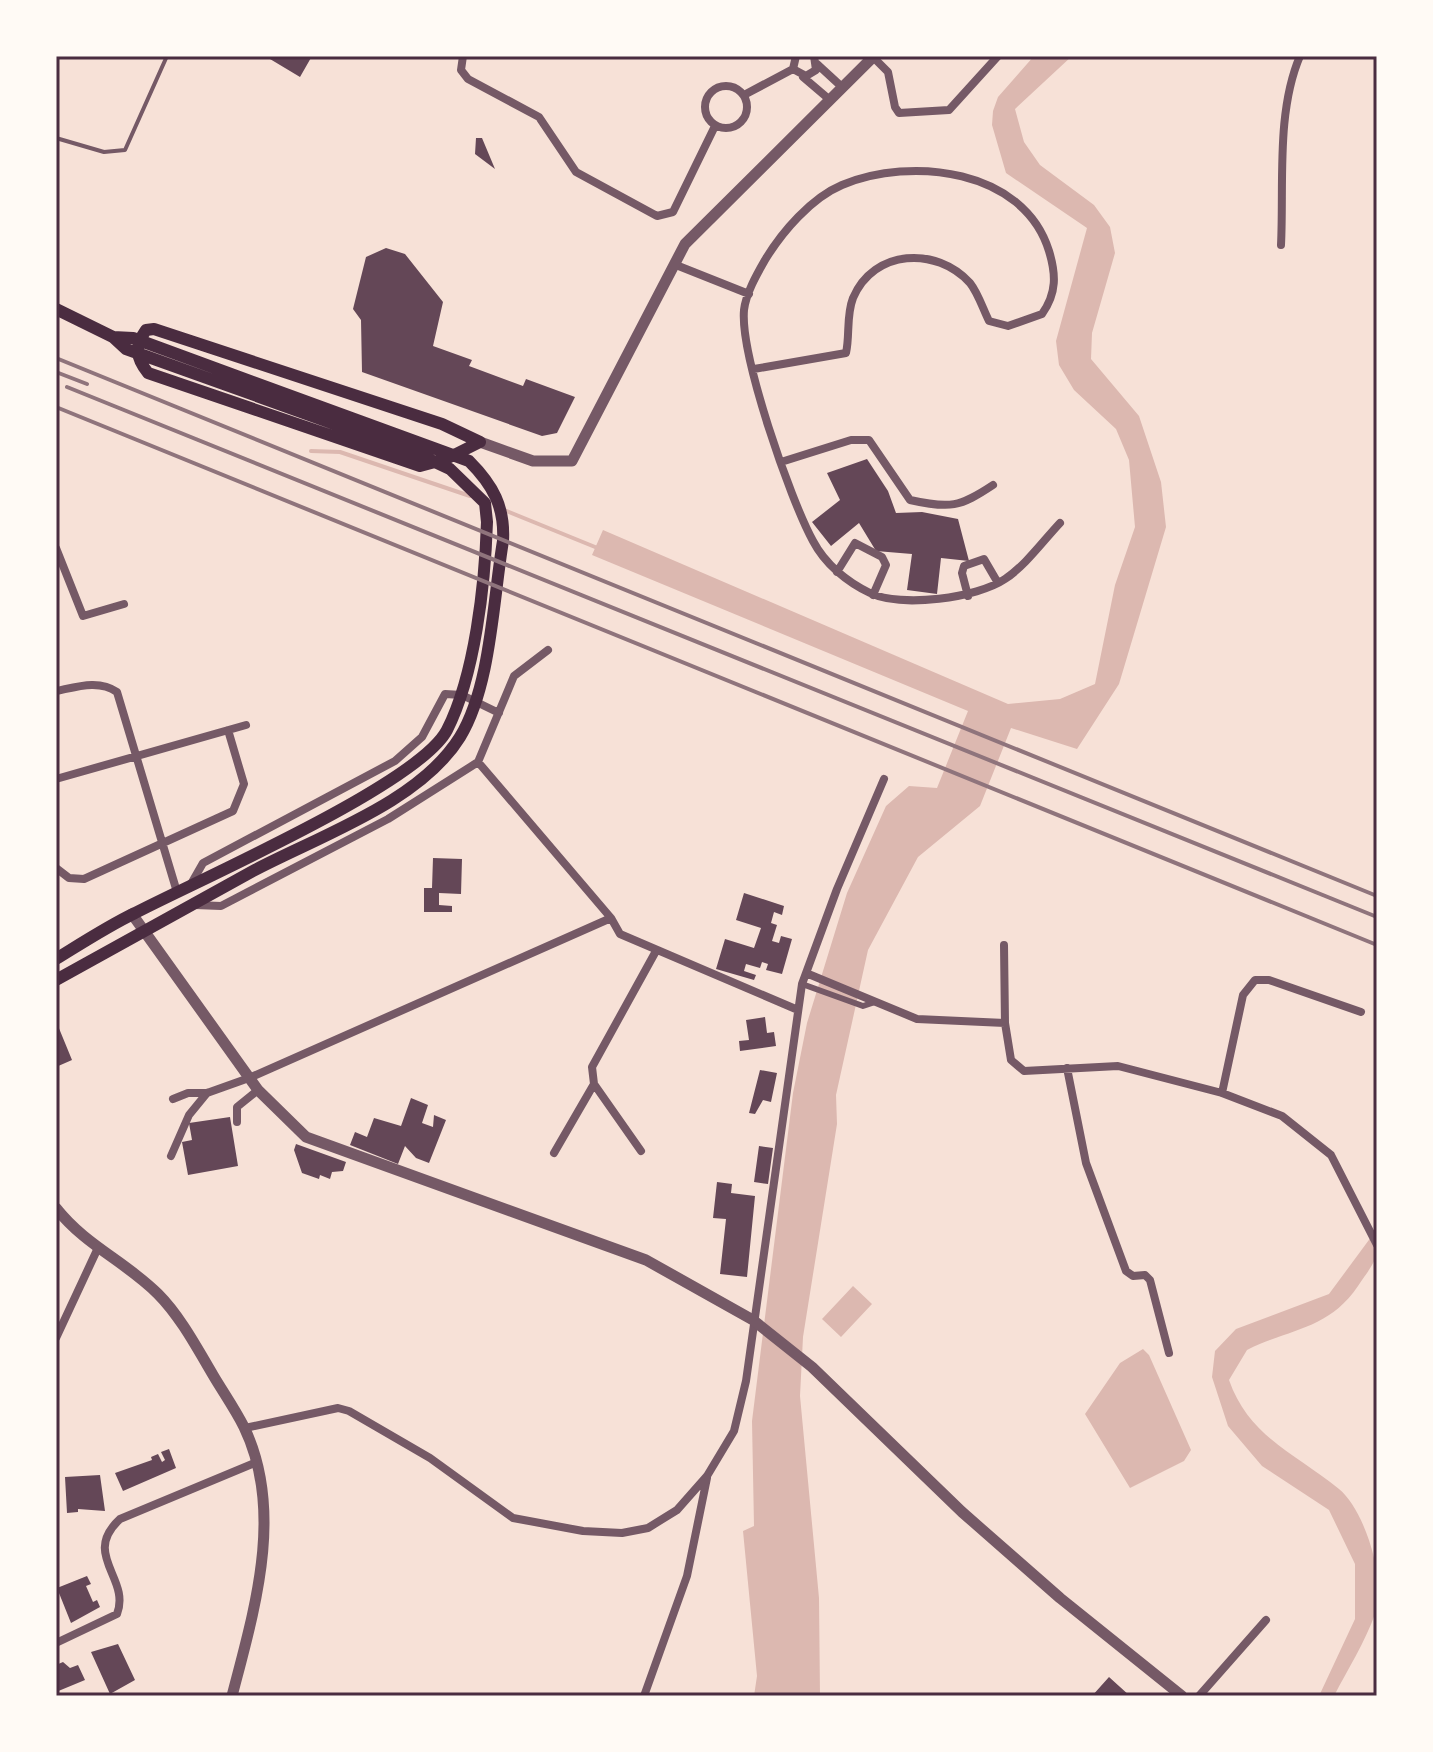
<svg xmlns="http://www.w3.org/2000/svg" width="1433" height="1752" viewBox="0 0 1433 1752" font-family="'Space Grotesk',sans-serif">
	<rect width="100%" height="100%" fill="#f7e1d7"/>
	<path fill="#dcb8b0" d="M 1034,56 L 1072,56 L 1015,109 L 1024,142 L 1040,165 L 1094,205 L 1110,227 L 1115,253 L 1092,333 L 1091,359 L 1139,416 L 1161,482 L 1166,527 L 1119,684 L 1077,749 L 1011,728 L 980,806 L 918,857 L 868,950 L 836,1095 L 837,1124 L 803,1337 L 800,1396 L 819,1598 L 820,1696 L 754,1696 L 757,1676 L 743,1531 L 754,1526 L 752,1421 L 793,1093 L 807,1023 L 847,893 L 886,806 L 909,786 L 937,788 L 968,711 L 592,555 L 603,530 L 1008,704 L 1060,699 L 1095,684 L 1115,585 L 1135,527 L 1129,460 L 1116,429 L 1074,390 L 1059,365 L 1056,341 L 1087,228 L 1006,173 L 992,125 L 993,111 L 998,97 Z
		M 1377,1229 C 1377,1263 1377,1258 1358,1286 C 1328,1330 1291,1328 1247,1350 L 1229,1380 C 1249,1437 1296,1454 1339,1489 C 1365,1510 1387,1582 1375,1614 C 1365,1642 1348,1669 1334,1696 L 1319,1696 L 1355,1619 L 1355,1564 L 1329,1510 L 1262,1466 L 1228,1426 L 1212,1377 L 1215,1351 L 1236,1329 L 1329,1294 Z
		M 853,1286 L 872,1304 L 841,1337 L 822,1319 Z
		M 1143,1349 L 1149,1355 L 1191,1450 L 1184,1461 L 1130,1488 L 1085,1414 L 1120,1363 Z"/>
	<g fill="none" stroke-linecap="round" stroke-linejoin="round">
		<path stroke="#dcb8b0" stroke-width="4" d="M 311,451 L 340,452 L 470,496
			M 504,510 L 600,549"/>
	</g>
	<path fill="#644757" d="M 265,56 L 312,56 L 300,77 Z
		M 476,138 L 482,138 L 495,169 L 475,154 Z
		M 386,248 L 405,254 L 443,302 L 433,346 L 472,360 L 469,366 L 523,386 L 526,379 L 575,397 L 557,433 L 542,436 L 362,372 L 361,320 L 353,309 L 366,257 Z
		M 867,459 L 888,491 L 896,513 L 922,512 L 958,519 L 969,561 L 941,558 L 937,594 L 907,590 L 912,554 L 876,551 L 859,523 L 831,546 L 812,522 L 840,500 L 827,473 Z
		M 433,858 L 462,859 L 461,894 L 439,893 L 439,905 L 452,906 L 452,912 L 424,912 L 424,888 L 432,888 Z
		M 744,893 L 784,906 L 782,915 L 774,912 L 771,923 L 777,925 L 772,941 L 779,943 L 781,936 L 792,939 L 782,974 L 766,970 L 768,964 L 762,962 L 760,968 L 746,964 L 744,971 L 756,975 L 754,980 L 716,969 L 725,939 L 754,948 L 761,928 L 736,920 Z
		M 765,1017 L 767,1033 L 774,1032 L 776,1046 L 740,1051 L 739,1041 L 749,1040 L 746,1020 Z
		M 56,1021 L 72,1060 L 56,1067 Z
		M 760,1070 L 777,1073 L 771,1102 L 763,1100 L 755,1114 L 749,1113 Z
		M 411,1098 L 428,1105 L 422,1123 L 433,1127 L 434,1115 L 446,1120 L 429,1163 L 416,1158 L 405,1146 L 398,1164 L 350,1145 L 355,1132 L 367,1137 L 374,1118 L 401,1126 Z
		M 230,1117 L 238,1166 L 188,1175 L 182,1142 L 192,1140 L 189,1123 Z
		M 296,1144 L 346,1162 L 343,1171 L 332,1172 L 330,1179 L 320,1175 L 319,1179 L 302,1173 L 294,1150 Z
		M 759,1146 L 773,1148 L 768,1184 L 754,1182 Z
		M 717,1182 L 732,1184 L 731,1193 L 755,1196 L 747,1277 L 720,1274 L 726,1219 L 713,1218 Z
		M 169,1449 L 176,1468 L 123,1491 L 115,1473 L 152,1460 L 151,1457 L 158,1454 L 162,1462 L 165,1460 L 161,1452 Z
		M 100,1475 L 105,1511 L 78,1509 L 78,1512 L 67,1513 L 65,1477 Z
		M 87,1576 L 91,1584 L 86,1586 L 93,1602 L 97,1600 L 100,1607 L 71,1623 L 57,1588 Z
		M 118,1644 L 135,1680 L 110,1694 L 91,1652 Z
		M 63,1662 L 70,1668 L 78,1665 L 85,1680 L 56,1692 L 56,1665 Z
		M 1109,1677 L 1130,1696 L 1092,1696 Z"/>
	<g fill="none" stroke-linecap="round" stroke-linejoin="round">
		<path stroke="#755966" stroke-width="4" d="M 56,138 L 104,152 L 125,150 L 167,56"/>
		<path stroke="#755966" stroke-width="6" d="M 802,984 L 863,1006 L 875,1002"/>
		<path stroke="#755966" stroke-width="8" d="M 463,56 L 461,70 L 468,79 L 539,117 L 576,172 L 657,216 L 673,212 L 715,126
			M 796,56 L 793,69 L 806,76 L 816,70 L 814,56
			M 873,57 L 888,72 L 895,107 L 899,113 L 949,110 L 998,56
			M 817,64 L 842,87
			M 803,77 L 830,100
			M705 107a21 21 0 1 1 42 0a21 21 0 1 1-42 0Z
			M 744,95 L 793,69
			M 1281,245 C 1284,185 1276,112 1300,56
			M 676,265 L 749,294
			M 754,369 L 846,353 C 850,335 846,316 853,298 C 874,249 936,246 970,283 C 978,293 983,309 989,321 L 1008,326 L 1042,314 C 1057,293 1056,274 1049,251 C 1024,169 911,156 842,185 C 811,198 782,232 765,260 C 757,274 746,293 744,310 C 740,355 790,499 813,541 C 825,564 847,582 870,593 C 902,608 977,598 1005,579 C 1025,566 1043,541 1060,523
			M 781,462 L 851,440 L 869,440 L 910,500 C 950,509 960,507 993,485
			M 56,548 L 83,616 L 124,604
			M 837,572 L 855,543 L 882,557 L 886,565 L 873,595
			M 968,596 L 962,573 L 964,566 L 984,559 L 998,583
			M 56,691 C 76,687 99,679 117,692 L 177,892
			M 478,762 L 611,918 L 620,934 L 798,1010
			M 56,779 L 246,725
			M 56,868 L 69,878 L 84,879 L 233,811 L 244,784 L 228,730
			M 191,884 L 203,863 L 395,761 L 422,737 L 445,694 L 462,695 L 499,713
			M 195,905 L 221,906 L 388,819 L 478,762 L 514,676 L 548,650
			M 1004,945 L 1005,1023
			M 806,973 L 917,1019 L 1005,1023 L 1011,1060 L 1024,1071 L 1118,1066 L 1222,1093 L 1282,1116 L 1331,1155 L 1377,1245
			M 1067,1068 L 1086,1163 L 1126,1271 L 1133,1276 L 1145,1275 L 1150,1280 L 1169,1353
			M 594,1084 L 641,1151
			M 1222,1093 L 1243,995 L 1255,980 L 1269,980 L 1361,1012
			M 173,1099 L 188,1093 L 207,1093 L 249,1078 L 611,918
			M 237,1122 L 237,1107 L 258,1090
			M 554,1153 L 594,1084 L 592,1067 L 656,951
			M 171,1156 L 189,1115 L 207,1093
			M 56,1338 L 97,1250
			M 245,1428 L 338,1408 L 349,1411 L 430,1458 L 513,1518 L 583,1531 L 622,1533 L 648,1528 L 677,1510 L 707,1476 L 734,1431 L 746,1381 L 802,984 L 837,889 L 884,779
			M 56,1643 L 117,1614 C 131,1578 81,1555 120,1519 L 257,1462
			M 644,1696 L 687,1576 L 707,1478
			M 1199,1696 L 1266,1620"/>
		<path stroke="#755966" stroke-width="11" d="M 480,442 L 533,461 L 572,461 L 685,244 L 874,56
			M 132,914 L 258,1090 L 306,1137 L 646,1260 L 753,1320 L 812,1367 L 962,1512 L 1060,1598 L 1182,1696
			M 56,1208 C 86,1246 125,1261 158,1294 C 180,1316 197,1348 213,1375 C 223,1392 235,1409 244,1427 C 285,1512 254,1611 232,1696"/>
		<path stroke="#4a2c40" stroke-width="12" d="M 56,309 L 113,337 L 126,349 L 418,454 L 450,469 L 485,503 L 487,522 C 485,584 475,675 447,730 C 419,784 198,880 135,913 C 108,926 82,943 56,959
			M 154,329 L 442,424 L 480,442 L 446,459 L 420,466 L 148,373 C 136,358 134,347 146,330 Z
			M 56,980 C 122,944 187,907 253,871 C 319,836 420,802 460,737 C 491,686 493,600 503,541 C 505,507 493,485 469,461 L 133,338 L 113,337"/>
		<path stroke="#8f747c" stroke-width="4" d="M 56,358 L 1377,896
			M 56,372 L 87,384
			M 67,387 L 1377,917
			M 56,407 L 1377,945"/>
	</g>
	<rect width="1433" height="1752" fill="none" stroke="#fffaf5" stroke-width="116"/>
	<rect x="58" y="58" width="1317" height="1636" fill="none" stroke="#4a2c40" stroke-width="3"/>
</svg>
